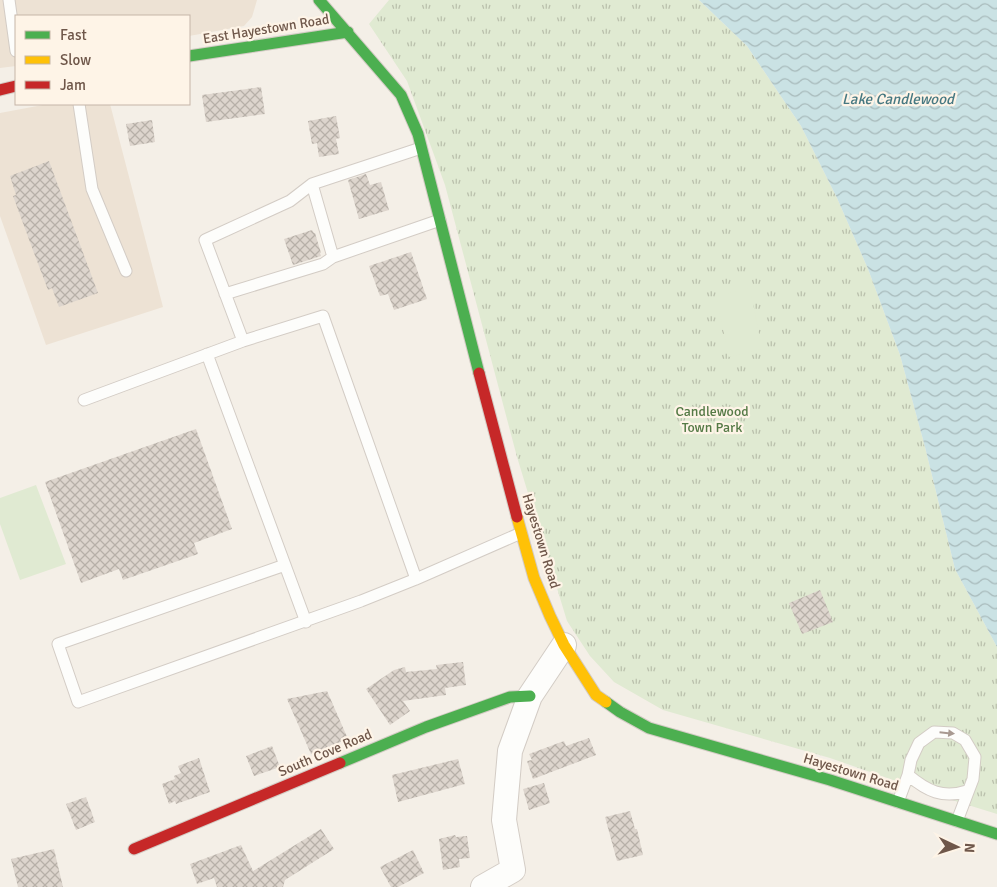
<svg xmlns="http://www.w3.org/2000/svg" width="997" height="887" viewBox="0 0 997 887" font-family="Signika,sans-serif">
	<defs>
		<pattern id="park-tufts" width="24" height="20" patternUnits="userSpaceOnUse" patternTransform="scale(1.25)"><rect width="24" height="20" fill="#e0ead2"/><path d="M3 7l-1-3M5 7V3M7 7l1-3M15 17l-1-3M17 17v-4M19 17l1-3" fill="none" stroke="#bac0ac"/></pattern>
		<pattern id="water-waves" width="16" height="10" patternUnits="userSpaceOnUse" patternTransform="scale(1.25)"><rect width="16" height="10" fill="#cae2e4"/><path d="M0 5q4-4 8 0t8 0" fill="none" stroke="#a8babb"/></pattern>
		<pattern id="building-cross-hatch" width="8" height="8" patternUnits="userSpaceOnUse" patternTransform="scale(1.25)"><rect width="8" height="8" fill="#ddd5cd"/><path d="M0 0l8 8M0 8l8-8" fill="none" stroke="#b7b0a8"/></pattern>
	</defs>
	<rect width="100%" height="100%" fill="#f4efe7"/>
	<path fill="#ede2d4" d="M 0,0 L 257,0 L 252,17 L 244,26 L 189,36 L 189,16 L 16,16 L 16,66 L 0,68 Z
		M 48,104 L 110,104 L 163,307 L 46,345 L 0,216 L 0,113 Z"/>
	<path fill="url(#park-tufts)" d="M 389,0 L 699,0 L 747,46 L 801,126 L 837,198 L 868,269 L 900,355 L 925,447 L 955,569 L 997,647 L 997,814 L 939,796 L 830,758 L 663,710 L 614,682 L 590,656 L 567,621 L 517,457 L 445,185 L 407,81 L 369,24 Z"/>
	<path fill="#e0ead2" d="M 750,288 L 762,349 L 729,357 L 716,296 Z
		M 36,485 L 66,564 L 20,580 L 0,524 L 0,498 Z"/>
	<path fill="url(#water-waves)" d="M 699,0 L 997,0 L 997,647 L 955,569 L 925,447 L 900,355 L 868,269 L 837,198 L 801,126 L 747,46 Z"/>
	<path fill="url(#building-cross-hatch)" d="M 261,87 L 265,114 L 206,122 L 202,95 Z
		M 336,116 L 340,138 L 336,139 L 339,154 L 319,157 L 317,143 L 312,144 L 308,121 Z
		M 152,120 L 155,142 L 130,146 L 126,124 Z
		M 49,161 L 98,293 L 59,307 L 52,288 L 48,290 L 34,253 L 13,196 L 16,195 L 10,176 Z
		M 366,174 L 370,185 L 381,182 L 389,210 L 359,219 L 348,180 Z
		M 312,230 L 314,233 L 315,233 L 321,253 L 320,253 L 321,256 L 293,265 L 284,239 Z
		M 411,252 L 427,299 L 394,310 L 388,294 L 380,296 L 369,266 Z
		M 196,429 L 232,529 L 194,543 L 198,554 L 123,580 L 119,569 L 81,583 L 45,482 Z
		M 820,590 L 833,622 L 802,634 L 789,603 Z
		M 463,662 L 466,685 L 445,688 L 446,695 L 403,701 L 410,711 L 390,725 L 366,689 L 394,670 L 405,667 L 406,672 L 437,669 L 436,665 Z
		M 327,691 L 348,739 L 311,754 L 287,699 Z
		M 589,738 L 596,755 L 533,779 L 527,761 L 532,760 L 529,754 L 564,741 L 566,746 Z
		M 272,746 L 280,767 L 254,776 L 246,756 Z
		M 199,758 L 210,792 L 176,804 L 175,801 L 169,804 L 162,784 L 175,779 L 174,776 L 181,773 L 178,766 Z
		M 458,759 L 465,784 L 398,802 L 392,775 Z
		M 544,783 L 550,803 L 529,810 L 523,789 Z
		M 86,797 L 95,822 L 76,830 L 66,804 Z
		M 630,811 L 635,829 L 637,829 L 643,855 L 617,861 L 605,817 Z
		M 321,829 L 334,849 L 285,880 L 283,887 L 217,887 L 214,878 L 197,884 L 190,864 L 241,845 L 253,871 Z
		M 455,835 L 456,837 L 467,836 L 470,858 L 459,859 L 460,867 L 443,870 L 439,839 Z
		M 54,849 L 63,887 L 18,887 L 11,859 Z
		M 413,850 L 424,873 L 398,887 L 391,887 L 380,867 Z"/>
	<g fill="none" stroke-linecap="round" stroke-linejoin="round">
		<defs>
			<path id="lane" d="M 9,0 L 16,51
				M 79,104 L 92,189 L 126,271
				M 421,148 L 312,184 L 333,257 L 440,220
				M 225,294 L 323,264 L 333,257
				M 243,341 L 205,240 L 290,201 L 312,184
				M 207,354 L 306,622
				M 84,400 L 243,341 L 323,316 L 416,579
				M 285,565 L 58,644 L 78,702 L 361,601 L 416,579 L 521,533
				M 908,775 C 927,791 943,799 967,791
				M 898,802 L 908,775 L 911,760 L 919,743 L 934,732 L 953,733 L 965,740 L 975,757 L 973,779 L 957,821"/>
			<path id="street" d="M 483,887 L 513,870 L 504,820 L 510,751 L 530,696 L 564,645"/>
			<path id="fast" d="M 319,0 L 401,95 L 418,134 L 479,373
				M 189,56 L 348,32
				M 606,702 L 620,712 L 649,728 L 830,780 L 997,834
				M 340,763 L 426,727 L 510,697 L 530,696"/>
			<path id="slow" d="M 517,517 L 534,578 L 550,616 L 564,645 L 596,695 L 606,702"/>
			<path id="jam" d="M 0,90 L 16,86
				M 479,373 L 517,517
				M 134,849 L 340,763"/>
		</defs>
		<use href="#lane" stroke="#d3ccc5" stroke-width="13"/>
		<use href="#street" stroke="#d3ccc5" stroke-width="26"/>
		<use href="#fast" stroke="#d3cbc4" stroke-width="13"/>
		<use href="#slow" stroke="#d3cbc4" stroke-width="13"/>
		<use href="#jam" stroke="#d3cbc4" stroke-width="13"/>
		<use href="#lane" stroke="#fdfdfb" stroke-width="11"/>
		<use href="#street" stroke="#fdfdfb" stroke-width="24"/>
		<use href="#fast" stroke="#4caf50" stroke-width="11"/>
		<use href="#slow" stroke="#ffc107" stroke-width="11"/>
		<use href="#jam" stroke="#c62828" stroke-width="11"/>
	</g>
	<defs><path id="oneway-solid" d="M-6-.8H1V-3.2L6.5 0L1 3.2V.8H-6Z" transform="scale(1.25)"/></defs>
	<use fill="#a89991" href="#oneway-solid" transform="translate(947 733) rotate(6)"/>
	<g text-anchor="middle" dominant-baseline="central" stroke-width="4.5" stroke-linejoin="round" paint-order="stroke">
		<g font-size="14" fill="#6f574a" stroke="#fef4e7">
			<text transform="translate(266 29) rotate(-9)">East Hayestown Road</text>
			<text transform="translate(541 541) rotate(73)">Hayestown Road</text>
			<text transform="translate(325 753) rotate(-23)">South Cove Road</text>
			<text transform="translate(851 772) rotate(17)">Hayestown Road</text>
		</g>
		<g font-size="14" fill="#557a46" stroke="#fef4e7">
			<text x="712" y="411">Candlewood<tspan x="712" dy="16">Town Park</tspan></text>
		</g>
		<g font-size="15" font-style="italic" fill="#467881" stroke="#fef4e7">
			<text x="898" y="99">Lake Candlewood</text>
		</g>
	</g>
	<rect x="15" y="15" width="175" height="90" fill="#fef4e7" stroke="#c5b5a8"/>
	<rect x="25" y="31" width="25" height="8" fill="#4caf50" stroke="#c5b5a8"/>
	<text x="60" y="40" font-size="15" fill="#6f574a">Fast</text>
	<rect x="25" y="56" width="25" height="8" fill="#ffc107" stroke="#c5b5a8"/>
	<text x="60" y="65" font-size="15" fill="#6f574a">Slow</text>
	<rect x="25" y="81" width="25" height="8" fill="#c62828" stroke="#c5b5a8"/>
	<text x="60" y="90" font-size="15" fill="#6f574a">Jam</text>
	<g transform="translate(957 847) rotate(94)" stroke="#fef4e7" stroke-width="4" paint-order="stroke">
	<path d="M0-4L9 19L0 12L-9 19Z" fill="#6f574a"/>
	<text y="-8" font-size="14" font-weight="bold" text-anchor="middle" fill="#6f574a">N</text>
	</g>
</svg>
